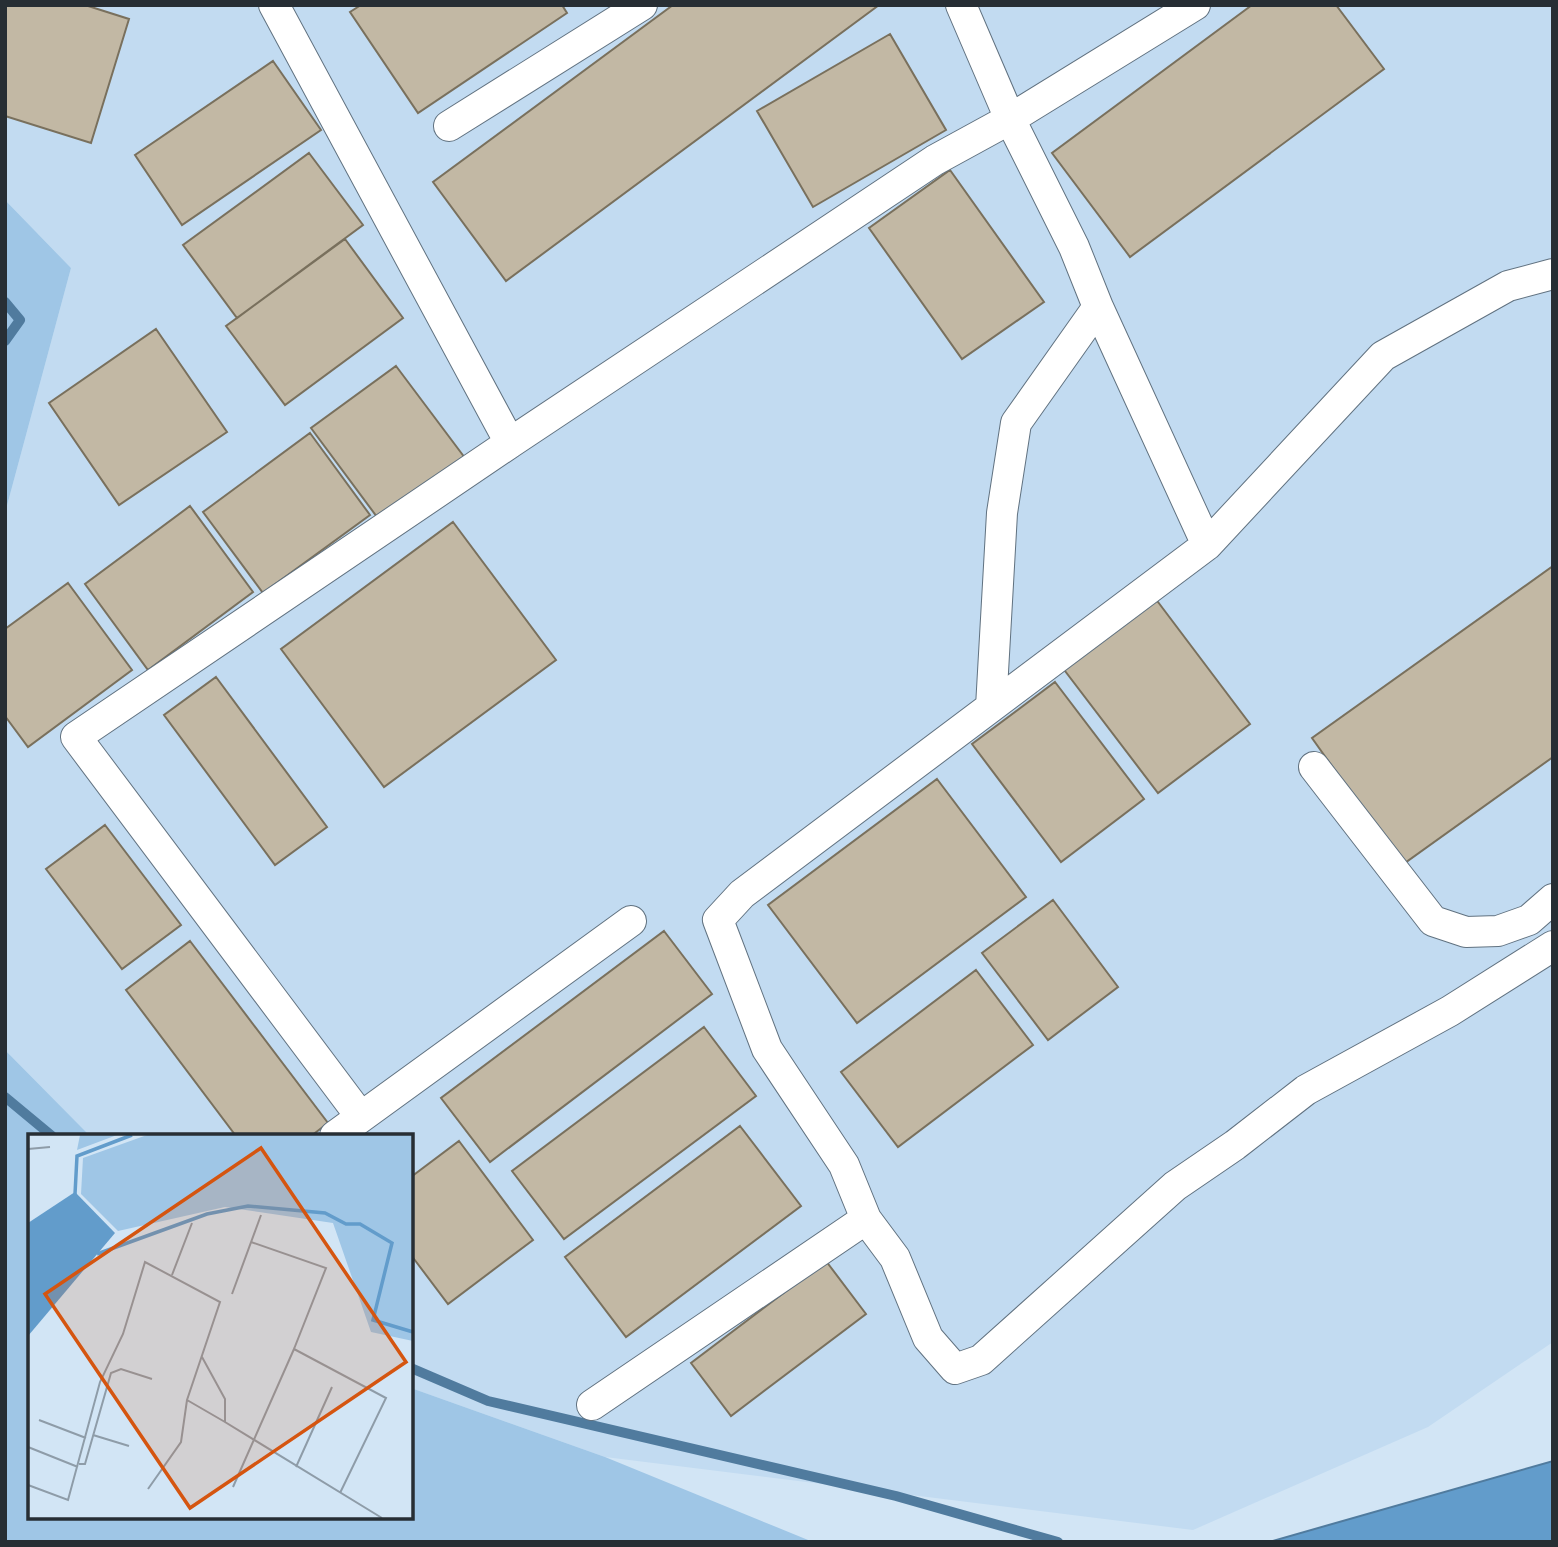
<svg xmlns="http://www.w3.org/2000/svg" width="1558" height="1547" viewBox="0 0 1558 1547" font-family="'Exo 2',sans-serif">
	<rect width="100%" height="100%" fill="#d2e5f5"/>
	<path fill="#c2dbf1" d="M 5,5 L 1553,5 L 1553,1342 L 1428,1427 L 1193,1530 L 605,1457 L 411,1388 L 411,1136 L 90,1136 L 5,1050 L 5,513 L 71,268 L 5,200 Z"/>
	<path fill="#9fc6e6" d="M 5,200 L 71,268 L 5,513 Z
		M 5,1050 L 90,1136 L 30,1136 L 30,1517 L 411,1517 L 411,1388 L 605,1457 L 813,1542 L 5,1542 Z"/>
	<path fill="#629ccb" stroke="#507b9e" stroke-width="2" d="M 1553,1461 L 1553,1542 L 1269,1542 Z"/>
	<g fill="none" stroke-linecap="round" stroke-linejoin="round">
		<path stroke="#507b9e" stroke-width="10" d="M 5,302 L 20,320 L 5,341
			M 5,1097 L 52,1136
			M 411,1368 L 488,1401 L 896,1496 L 1058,1542"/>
	</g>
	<path fill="#c2b8a4" stroke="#79705d" stroke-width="2" d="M 5,5 L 85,5 L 129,19 L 91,143 L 5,116 Z
		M 361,5 L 562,5 L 567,13 L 418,113 L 350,12 Z
		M 673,5 L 879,5 L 506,281 L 433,182 Z
		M 1252,5 L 1336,5 L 1384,69 L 1130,257 L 1052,153 Z
		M 890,34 L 946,130 L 813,207 L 757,111 Z
		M 273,61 L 321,130 L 182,225 L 135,155 Z
		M 309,153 L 363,225 L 237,318 L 183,245 Z
		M 950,170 L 1044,302 L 962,359 L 869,228 Z
		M 345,239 L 403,318 L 285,405 L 226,326 Z
		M 156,329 L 227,432 L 119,505 L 49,403 Z
		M 396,366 L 465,458 L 380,521 L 311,428 Z
		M 310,433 L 370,515 L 263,593 L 203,512 Z
		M 190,506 L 253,592 L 148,670 L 85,584 Z
		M 453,522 L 556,660 L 384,787 L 281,649 Z
		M 1553,566 L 1553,757 L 1402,865 L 1312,738 Z
		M 68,583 L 132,670 L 28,747 L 5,716 L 5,629 Z
		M 1155,598 L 1250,724 L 1158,793 L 1062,667 Z
		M 216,677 L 327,827 L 275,865 L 164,715 Z
		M 1055,682 L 1144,799 L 1061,862 L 972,744 Z
		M 937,779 L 1026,897 L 857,1023 L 768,905 Z
		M 105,825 L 181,925 L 122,969 L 46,869 Z
		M 1053,900 L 1118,987 L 1048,1040 L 982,953 Z
		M 664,931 L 712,994 L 490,1162 L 441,1098 Z
		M 190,941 L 328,1123 L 311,1136 L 236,1136 L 126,990 Z
		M 976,970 L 1033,1045 L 898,1147 L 841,1072 Z
		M 704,1027 L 756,1096 L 564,1239 L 512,1171 Z
		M 740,1126 L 801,1206 L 626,1337 L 565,1257 Z
		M 459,1141 L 533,1240 L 448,1304 L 411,1255 L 411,1177 Z
		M 826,1261 L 866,1314 L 731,1416 L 691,1363 Z"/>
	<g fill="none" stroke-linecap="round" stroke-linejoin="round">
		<defs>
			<path id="minor" d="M 274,5 L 510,443 L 935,160 L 1010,119 L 1195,5
				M 961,5 L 1010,119 L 1074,247 L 1098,307 L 1016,423 L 1002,513 L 991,707
				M 449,126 L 642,5
				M 1553,274 L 1508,286 L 1383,356 L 1207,545 L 742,894 L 718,920 L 767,1049 L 844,1165 L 866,1219 L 895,1258 L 928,1338 L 955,1369 L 981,1360 L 1175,1186 L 1235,1145 L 1306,1090 L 1450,1011 L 1553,946
				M 1098,307 L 1207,545
				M 1314,767 L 1433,921 L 1466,932 L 1498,931 L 1529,920 L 1553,899
				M 361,1117 L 76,737 L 510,443
				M 335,1136 L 631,921
				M 592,1405 L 866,1219"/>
		</defs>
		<use href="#minor" stroke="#617280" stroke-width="32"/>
		<use href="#minor" stroke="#fff" stroke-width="30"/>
	</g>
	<g transform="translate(28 1134)">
		<rect width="385" height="385" fill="#d2e5f5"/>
		<path d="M 52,1 L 89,1 L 49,16 ZM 119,1 L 385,1 L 385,207 L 343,198 L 305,89 L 197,73 L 90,97 L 53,60 L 55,24 Z" fill="#9fc6e6"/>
		<path d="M 47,58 L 87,99 L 0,202 L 0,89 Z" fill="#629ccb"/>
		<path fill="none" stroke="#629ccb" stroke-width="3.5" d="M 47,60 L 49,22 L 104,1M 69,120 L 179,80 L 220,72 L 297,79 L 318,90 L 332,90 L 364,109 L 345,186 L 385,198"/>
		<path fill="none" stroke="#8e9ca8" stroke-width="2" d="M 0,15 L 22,13M 223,108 L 298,134 L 266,215M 144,141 L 164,89M 204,160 L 233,81M 174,223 L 197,265 L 197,288 L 354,384M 159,266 L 197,288M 11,286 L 58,304M 65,301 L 101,312M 0,313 L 50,333M 51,330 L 57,330 L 83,239 L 93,235 L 124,245M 268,333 L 304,253M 0,351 L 40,366 L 72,248 L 95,200 L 117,128 L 192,168 L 159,266 L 153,308 L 120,355M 205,353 L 266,215 L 358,264 L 312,359"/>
		<path fill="#d55510" fill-opacity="0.15" stroke="#d55510" stroke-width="3.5" d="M 233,14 L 378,228 L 162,374 L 17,160 Z"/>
		<rect width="385" height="385" fill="none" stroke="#272e34" stroke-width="3.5"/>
	</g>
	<rect width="1558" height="1547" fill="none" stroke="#272e34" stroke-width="14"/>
</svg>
